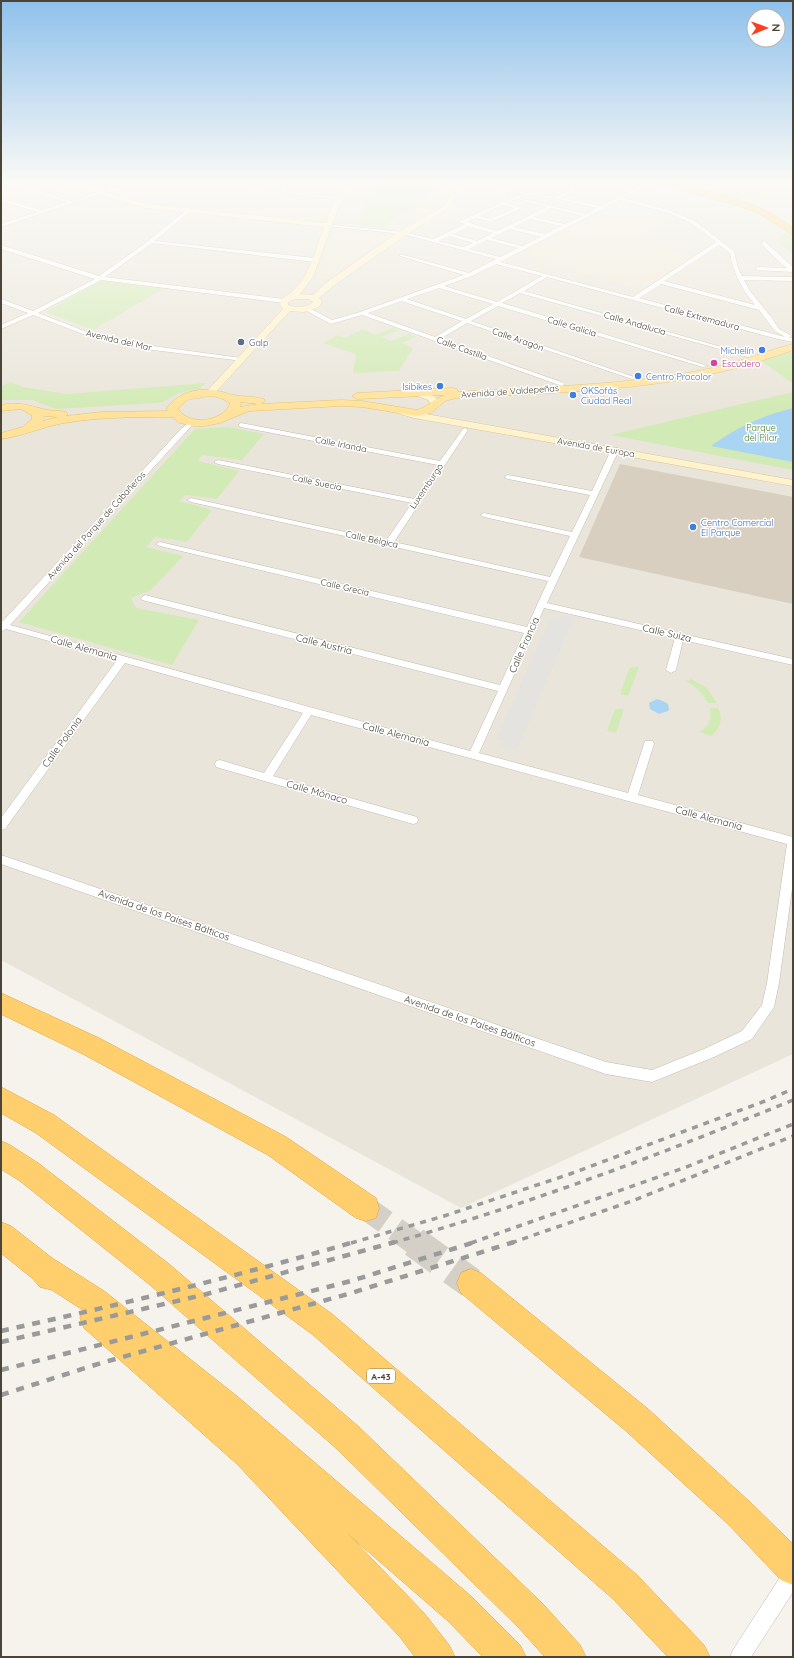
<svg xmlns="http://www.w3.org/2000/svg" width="794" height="1658" viewBox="0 0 794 1658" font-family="Quicksand,sans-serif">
	<rect width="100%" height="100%" fill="#f6f3ec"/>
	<path fill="#eae5da" d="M 1,182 L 793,182 L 793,1054 L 461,1208 L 1,960 Z"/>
	<path fill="#efe8d6" d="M 623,201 L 664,212 L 664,225 L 637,238 L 692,257 L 642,289 L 570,270 L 572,268 L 523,253 Z
		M 334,232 L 337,232 L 387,237 L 328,279 L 317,278 Z"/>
	<path fill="#d2eab5" d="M 384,182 L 412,182 L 434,185 L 418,203 L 437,205 L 431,209 L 412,207 L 380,228 L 359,225 L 367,203 L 349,201 L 351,197 L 369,199 Z
		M 755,191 L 764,198 L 742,200 L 723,194 Z
		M 777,234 L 793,234 L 793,254 L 777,242 L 784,241 Z
		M 101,281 L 163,289 L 93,330 L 46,312 Z
		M 394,327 L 399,330 L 382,337 L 391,341 L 409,334 L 416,337 L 402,343 L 413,348 L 399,371 L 353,373 L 356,354 L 323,343 L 338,335 L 345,338 L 363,329 L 375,335 Z
		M 793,345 L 793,384 L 759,359 Z
		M 11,382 L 23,387 L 67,394 L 206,383 L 199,389 L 179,393 L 163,402 L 156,403 L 56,409 L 33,400 L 1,400 L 1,386 Z
		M 793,392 L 793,470 L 611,435 Z
		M 227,427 L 264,434 L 242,460 L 202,455 L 198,461 L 239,471 L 217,499 L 186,495 L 179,501 L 212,510 L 187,542 L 155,537 L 146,547 L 183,556 L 151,590 L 131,598 L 136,608 L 199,620 L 172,665 L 19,622 L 195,429 Z
		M 633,667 L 639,667 L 628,696 L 620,694 L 629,669 Z
		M 691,679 L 706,687 L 717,703 L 708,703 C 703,694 696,686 686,681 Z
		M 710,708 L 718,708 C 723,719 721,727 712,736 L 699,732 C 710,725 712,720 710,708 Z
		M 615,709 L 624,709 L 616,733 L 607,731 Z"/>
	<path fill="#e5e3e0" d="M 560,615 L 574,618 L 517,750 L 501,746 L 503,741 L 496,739 L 551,617 L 558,619 Z"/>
	<path fill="#a9d4f2" d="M 793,408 L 793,462 L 711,446 C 738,427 761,416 793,408 Z
		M 657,699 L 663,701 L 668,704 L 669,709 L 668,711 L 659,714 L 650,709 L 649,703 Z"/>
	<path fill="#d8cfc1" d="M 620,464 L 793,497 L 793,604 L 579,557 Z"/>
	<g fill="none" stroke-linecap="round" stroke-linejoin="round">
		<path stroke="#d4d0c8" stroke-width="24" stroke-dasharray="24 12" stroke-linecap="butt" d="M 366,1208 L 415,1243"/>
		<path stroke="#d4d0c8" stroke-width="31" stroke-dasharray="31 16" stroke-linecap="butt" d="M 414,1242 L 471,1283"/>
		<defs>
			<path id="street" d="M 1,182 L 8,182 L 71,201 L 98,192 L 152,182 L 164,182 L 99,194 L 1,227 L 1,224 L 37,212 L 1,201 L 1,199 L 42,210 L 66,202 Z
				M 255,182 L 262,182 L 290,192 L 343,198 L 341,199 L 289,194 Z
				M 426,182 L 442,182 L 557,197 L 571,189 L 546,182 L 555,182 L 577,189 L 562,198 L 600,206 L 647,182 L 653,182 L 624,198 L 672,211 L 695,221 L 734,251 L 738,268 L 742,276 L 793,277 L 793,281 L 744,280 L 750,291 L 772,318 L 779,329 L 790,335 L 791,336 L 789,338 L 793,338 L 793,342 L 778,339 L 547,277 L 524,291 L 753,356 L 748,357 L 520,293 L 502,303 L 708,366 L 703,367 L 498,306 L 471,321 L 637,378 L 632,379 L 467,323 L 440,339 L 564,383 L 565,384 L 562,386 L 362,315 L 331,324 L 305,310 L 305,308 L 309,308 L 332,320 L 360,312 L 464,275 L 400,256 L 400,254 L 469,273 L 496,259 L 403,234 L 327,226 L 325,224 L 403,232 L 433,239 L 465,224 L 460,223 L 460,221 L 519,195 L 521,196 L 519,198 L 586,214 L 596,208 L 553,198 ZM 517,199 L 547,207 L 497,231 L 467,222 L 475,218 L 491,222 L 520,209 L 520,207 L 506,203 ZM 620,200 L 668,213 L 691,223 L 716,242 L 633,297 L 500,262 ZM 502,205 L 514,208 L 491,219 L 479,216 ZM 552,208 L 582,216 L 565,224 L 534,217 ZM 530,219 L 561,226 L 545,234 L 514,227 ZM 468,227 L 493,233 L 477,241 L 453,234 ZM 510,229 L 541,237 L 522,246 L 491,238 ZM 449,236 L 473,243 L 463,247 L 438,241 ZM 487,240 L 518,248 L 500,257 L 469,249 ZM 719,245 L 730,253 C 733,273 742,289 755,305 L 664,281 ZM 496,264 L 542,276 L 497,302 L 444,286 L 472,276 ZM 661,284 L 759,310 L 775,331 L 785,337 L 639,298 ZM 439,288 L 493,304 L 466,319 L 407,299 ZM 401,301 L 462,321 L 435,337 L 368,313 Z
				M 186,210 L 190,211 L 155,241 L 315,258 L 318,260 L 315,262 L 152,243 L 105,277 L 284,299 L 287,301 L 284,303 L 101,280 L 38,313 L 87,332 L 153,346 L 241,358 L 244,360 L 243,361 L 153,350 L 83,334 L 33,315 L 1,329 L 1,325 L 28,313 L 1,303 L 1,299 L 33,311 L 95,279 L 1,249 L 1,245 L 99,276 L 143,245 Z
				M 764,241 L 793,267 L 793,272 L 756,270 L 756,268 L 758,267 L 787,268 L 779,262 L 762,244 L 761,243 Z
				M 192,420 L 194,421 L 194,423 L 10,625 L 470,751 L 498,691 L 142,600 L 141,598 L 145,595 L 500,685 L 524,633 L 160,546 L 156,544 L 160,542 L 527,627 L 548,581 L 191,502 L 187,500 L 191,498 L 386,541 L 412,503 L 218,464 L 214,462 L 218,460 L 414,499 L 438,465 L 241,427 L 238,425 L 241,423 L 440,461 L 463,429 L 465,428 L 468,430 L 394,542 L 550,577 L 570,536 L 484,517 L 480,515 L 484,513 L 572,532 L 590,495 L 508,479 L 504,477 L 508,475 L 592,491 L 611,450 L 615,448 L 618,448 L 619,450 L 547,603 L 793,659 L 793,665 L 683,640 L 676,670 L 671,673 L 666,670 L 675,638 L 544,608 L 479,753 L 628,793 L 644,744 L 645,741 L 653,741 L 654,744 L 638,795 L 793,837 L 793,882 L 779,983 L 774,1007 L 752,1039 L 714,1057 L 652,1082 L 606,1074 L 1,864 L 1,855 L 606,1062 L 652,1070 L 704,1049 L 742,1031 L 762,1005 L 767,983 L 787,844 L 311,715 L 273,776 L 417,817 L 418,820 L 417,823 L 413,824 L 216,767 L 215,764 L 216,761 L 220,760 L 264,773 L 303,713 L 125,663 L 5,829 L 1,830 L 1,818 L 117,660 L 6,629 L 1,632 L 1,620 L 3,621 L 181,429 Z
				M 793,1566 L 793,1592 L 751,1657 L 730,1657 L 733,1650 L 786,1568 Z"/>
			<path id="secondary" d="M 56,182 L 68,182 L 147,204 L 326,223 L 334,202 L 353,182 L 360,182 L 340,203 L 313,277 L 300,294 L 313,295 L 327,282 L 400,231 L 444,206 L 461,182 L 468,182 L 448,208 L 406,235 L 333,286 L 319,298 L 322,301 L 319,307 L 304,312 L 290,311 L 213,395 L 207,395 L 205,393 L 207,391 L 283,309 L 280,306 L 281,299 C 308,286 314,253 324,227 L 147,208 ZM 295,299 L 308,299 L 313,302 C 307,308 296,308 288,305 L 288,302 Z
				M 415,389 L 434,396 L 440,403 L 435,406 L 432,405 L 428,400 L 412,394 L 410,392 Z
				M 400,408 L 415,412 L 793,480 L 793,486 L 414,418 L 397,413 L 395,411 Z"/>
			<path id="primary" d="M 793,344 L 793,350 C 766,360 739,368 711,374 C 628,392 541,393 456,398 L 445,401 L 431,413 L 417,416 L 362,407 L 341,406 L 249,411 L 220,423 L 205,426 L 194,426 L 180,423 L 172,417 C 136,417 99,417 64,423 C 42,427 23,436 1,439 L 1,433 L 23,427 L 32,419 L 32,415 L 21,409 L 1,411 L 1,405 C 19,401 30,406 47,410 C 53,411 60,410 66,412 L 68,414 L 66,416 L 101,412 L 168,411 L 166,409 C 178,392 199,387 218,391 C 224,392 228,394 233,395 C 243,397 254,396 264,399 L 265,401 L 261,404 L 341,400 L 362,401 L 417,410 C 428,407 434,398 445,395 L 357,399 L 352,396 L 357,393 L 453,388 L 457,389 L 458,392 C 542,386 629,386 712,368 C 739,362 766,351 793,344 ZM 210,396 C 218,397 224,398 230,404 C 222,422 189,426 178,409 L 187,400 ZM 240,402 L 258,404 L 240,407 L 241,404 ZM 44,416 L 58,417 L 43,421 Z"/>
			<path id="highway" d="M 653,182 C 669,182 683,186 699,189 C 733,197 765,206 793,228 L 793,235 L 760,214 L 743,207 Z
				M 1,993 L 99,1038 L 286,1137 L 376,1198 L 379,1208 L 376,1218 L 366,1221 L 356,1218 L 268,1155 L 83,1054 L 1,1014 Z
				M 1,1087 L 54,1115 L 332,1314 L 637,1575 L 704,1645 L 710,1657 L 668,1657 L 613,1599 L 312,1334 L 36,1133 L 1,1113 Z
				M 1,1141 L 10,1145 L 38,1163 L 169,1264 L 359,1427 L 543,1604 L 580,1645 L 586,1657 L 545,1657 L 519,1628 L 337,1449 L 149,1284 L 20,1181 L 1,1169 Z
				M 1,1222 L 11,1226 L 52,1258 L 104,1291 L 238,1397 L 472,1597 L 520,1645 L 526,1657 L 483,1657 L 448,1621 L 348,1534 L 424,1613 L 449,1645 L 455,1657 L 415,1657 L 400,1637 L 237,1464 L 84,1328 L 80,1318 L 83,1310 L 52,1290 L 40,1287 L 32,1278 L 1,1253 Z
				M 471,1269 L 481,1273 L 648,1409 L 750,1502 L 793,1544 L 793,1585 L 781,1580 L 728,1524 L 626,1431 L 461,1293 L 457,1283 L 461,1273 Z"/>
		</defs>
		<use href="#street" stroke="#c2bbae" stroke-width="1"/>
		<use href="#secondary" stroke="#d6c79b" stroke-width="1"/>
		<use href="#primary" stroke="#e6c16a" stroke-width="1"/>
		<use href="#highway" stroke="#e0a43c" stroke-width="1"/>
		<use href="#street" fill="#fff" fill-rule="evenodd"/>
		<use href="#secondary" fill="#fff3cd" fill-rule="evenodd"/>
		<use href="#primary" fill="#ffe39c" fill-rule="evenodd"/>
		<use href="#highway" fill="#ffcf6e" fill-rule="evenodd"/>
		<path stroke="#9a9a9a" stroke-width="3.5" stroke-dasharray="6 6" stroke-linecap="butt" d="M 351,1243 L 444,1216 L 570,1174 L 765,1101 L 793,1089
			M 392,1243 C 529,1204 662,1154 793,1100
			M 471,1243 L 689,1166 L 793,1124
			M 511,1243 L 632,1201 L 793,1136"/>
		<path stroke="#9a9a9a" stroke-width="4.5" stroke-dasharray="8 8" stroke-linecap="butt" d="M 1,1331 C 119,1305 238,1276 354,1242
			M 1,1342 L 203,1295 L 395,1242
			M 1,1370 L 351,1281 L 475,1242
			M 1,1395 L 101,1363 L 348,1294 L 514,1242"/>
	</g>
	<linearGradient id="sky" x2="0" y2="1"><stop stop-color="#8fc1ec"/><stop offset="0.44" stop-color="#fbfaf6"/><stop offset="1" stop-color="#fbfaf6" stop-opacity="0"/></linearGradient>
	<rect width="794" height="414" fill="url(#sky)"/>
	<circle fill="#5c6f8a" stroke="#fff" stroke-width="1.5" cx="241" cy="342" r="4"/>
	<g fill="#3f7fe0" stroke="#fff" stroke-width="1.5">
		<circle cx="762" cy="350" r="4"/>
		<circle cx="638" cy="376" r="4"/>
		<circle cx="440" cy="386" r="4"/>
		<circle cx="573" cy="395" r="4"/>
		<circle cx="693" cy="527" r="4"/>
	</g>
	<circle fill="#d1479c" stroke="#fff" stroke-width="1.5" cx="714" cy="363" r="4"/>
	<g text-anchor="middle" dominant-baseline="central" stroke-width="3" stroke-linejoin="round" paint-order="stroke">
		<g font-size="9" fill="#4b4439" stroke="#fff">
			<text transform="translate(702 317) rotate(15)">Calle Extremadura</text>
			<text transform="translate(635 323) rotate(16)">Calle Andalucía</text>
			<text transform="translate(572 326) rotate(17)">Calle Galicia</text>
			<text transform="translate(518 339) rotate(19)">Calle Aragón</text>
			<text transform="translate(119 340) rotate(13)">Avenida del Mar</text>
			<text transform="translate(462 348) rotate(20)">Calle Castilla</text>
			<text transform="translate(510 391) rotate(-4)">Avenida de Valdepeñas</text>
			<text transform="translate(341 444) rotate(11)">Calle Irlanda</text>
			<text transform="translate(596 447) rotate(10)">Avenida de Europa</text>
			<text transform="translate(317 482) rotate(12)">Calle Suecia</text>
			<text transform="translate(426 486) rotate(-56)">Luxemburgo</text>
			<text transform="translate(96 525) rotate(-48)">Avenida del Parque de Cabañeros</text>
			<text transform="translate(372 539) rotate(12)">Calle Bélgica</text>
			<text transform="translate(345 587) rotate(13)">Calle Grecia</text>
		</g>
		<g font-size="9" fill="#4e5e75" stroke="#fff" text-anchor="start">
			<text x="249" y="342">Galp</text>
		</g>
		<g font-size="9" fill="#366cbe" stroke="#fff" text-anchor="start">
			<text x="754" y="350" text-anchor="end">Michelín</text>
			<text x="646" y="376">Centro Procolor</text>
			<text x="432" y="386" text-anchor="end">Isibikes</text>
			<text x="581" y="390">OKSofás<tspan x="581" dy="10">Ciudad Real</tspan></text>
			<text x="701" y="522">Centro Comercial<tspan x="701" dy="10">El Parque</tspan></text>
		</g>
		<g font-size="9" fill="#b23c85" stroke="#fff" text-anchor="start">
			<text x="722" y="363">Escudero</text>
		</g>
		<g font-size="9" fill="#4a7f2a" stroke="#fff">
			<text x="761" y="427">Parque<tspan x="761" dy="10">del Pilar</tspan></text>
		</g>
		<rect fill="#fff" stroke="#817c74" stroke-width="1" x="367" y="1369" width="28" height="14" rx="3"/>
		<g font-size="9" font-weight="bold" fill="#4b4439">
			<text x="381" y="1376">A-43</text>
		</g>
		<g font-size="10" fill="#4b4439" stroke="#fff">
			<text transform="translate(667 633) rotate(13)">Calle Suiza</text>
			<text transform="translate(324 644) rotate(14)">Calle Austria</text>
			<text transform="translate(524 645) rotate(-66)">Calle Francia</text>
			<text transform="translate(84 648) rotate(16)">Calle Alemania</text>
			<text transform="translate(396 734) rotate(15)">Calle Alemania</text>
			<text transform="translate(62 742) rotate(-54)">Calle Polonia</text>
			<text transform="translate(317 792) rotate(16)">Calle Mónaco</text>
			<text transform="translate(709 818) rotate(15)">Calle Alemania</text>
			<text transform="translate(164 915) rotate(19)">Avenida de los Países Bálticos</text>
			<text transform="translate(470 1021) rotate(19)">Avenida de los Países Bálticos</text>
		</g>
	</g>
	<rect width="794" height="1658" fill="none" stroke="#4b4439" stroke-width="4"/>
	<g transform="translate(766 28) rotate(89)"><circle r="19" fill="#ffffff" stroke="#b7b4b0"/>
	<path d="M0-3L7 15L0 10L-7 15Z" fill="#fc3f1d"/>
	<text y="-6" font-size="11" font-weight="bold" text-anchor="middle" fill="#4b4439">N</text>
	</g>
</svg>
